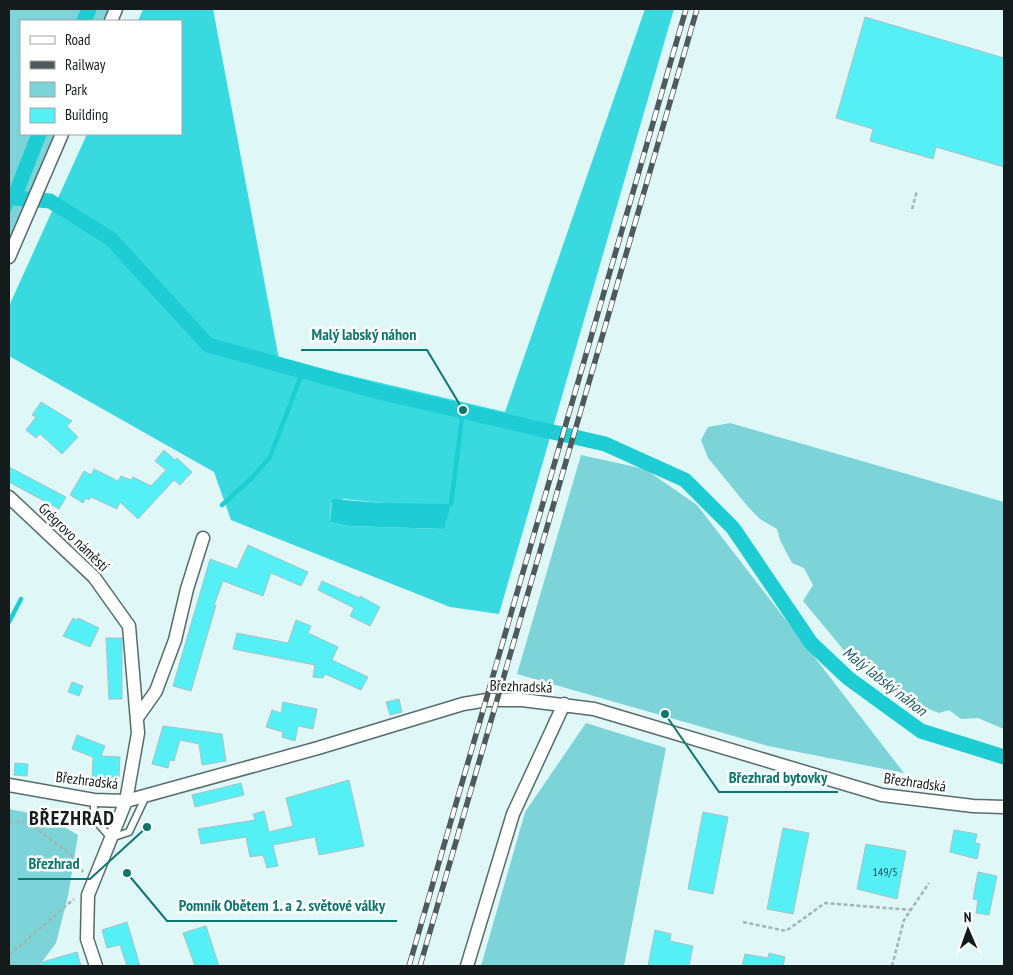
<svg xmlns="http://www.w3.org/2000/svg" width="1013" height="975" viewBox="0 0 1013 975" font-family="'PT Sans Narrow',sans-serif">
	<rect width="100%" height="100%" fill="#e0f7f7"/>
	<path fill="#7dd4d8" d="M 9,9 L 110,9 L 105,21 L 21,21 L 21,134 L 61,134 L 9,259 Z
		M 730,423 L 1004,502 L 1004,729 L 978,718 L 961,719 L 949,710 L 939,713 L 913,703 L 857,666 L 803,601 L 813,585 L 804,568 L 792,563 L 780,540 L 777,529 L 760,519 L 749,508 L 708,458 L 701,440 L 708,427 Z
		M 581,455 L 645,469 L 697,505 L 904,773 L 768,746 L 517,674 Z
		M 586,723 L 666,748 L 624,966 L 481,966 L 525,812 Z
		M 9,809 L 45,816 L 78,835 L 68,896 L 56,943 L 39,966 L 9,966 Z"/>
	<path fill="#38dae0" fill-rule="evenodd" d="M 143,9 L 213,9 L 279,359 L 505,412 L 645,9 L 674,9 L 499,614 L 450,607 L 231,520 L 214,472 L 9,356 L 9,306 L 87,134 L 181,134 L 181,21 L 138,21 ZM 344,499 L 383,503 L 443,529 L 349,526 L 330,522 L 331,503 Z"/>
	<path fill="#1ecdd3" d="M 332,499 L 383,503 L 451,504 L 444,529 L 349,526 L 330,522 Z"/>
	<g fill="none" stroke-linecap="round" stroke-linejoin="round">
		<path stroke="#1ecdd3" stroke-width="4.5" d="M 9,195 L 14,198 L 9,210
			M 451,504 L 463,410
			M 222,505 L 252,478 L 270,457 L 303,371
			M 9,622 L 21,599"/>
		<path stroke="#1ecdd3" stroke-width="15" d="M 84,21 L 89,9
			M 39,134 L 14,198 L 50,201 L 111,239 L 208,345 L 379,392 L 605,444 L 685,480 L 733,528 L 811,643 L 848,678 L 921,731 L 1004,757"/>
	</g>
	<path fill="#55f0f6" stroke="#acc1c2" d="M 865,17 L 1004,58 L 1004,167 L 936,147 L 933,159 L 870,141 L 873,129 L 836,118 Z
		M 41,402 L 72,421 L 67,426 L 78,437 L 62,454 L 40,434 L 36,438 L 26,430 L 36,417 L 32,415 Z
		M 164,450 L 175,460 L 177,458 L 192,472 L 180,485 L 174,480 L 138,519 L 120,502 L 117,509 L 91,497 L 89,500 L 86,498 L 83,503 L 70,495 L 84,471 L 91,475 L 94,469 L 118,481 L 121,476 L 131,480 L 133,477 L 151,486 L 166,470 L 155,461 Z
		M 9,467 L 66,497 L 59,509 L 9,482 Z
		M 248,545 L 308,572 L 301,586 L 271,573 L 263,596 L 223,581 L 214,605 L 216,605 L 191,691 L 173,686 L 210,559 L 237,569 Z
		M 322,581 L 360,598 L 360,596 L 380,607 L 370,626 L 350,616 L 354,608 L 318,590 Z
		M 73,618 L 77,620 L 78,618 L 99,628 L 90,647 L 63,636 Z
		M 296,620 L 311,626 L 308,633 L 338,647 L 332,660 L 368,677 L 361,690 L 325,674 L 323,678 L 313,677 L 315,665 L 233,649 L 237,633 L 288,643 Z
		M 106,638 L 122,638 L 122,699 L 109,699 Z
		M 72,682 L 83,686 L 79,696 L 68,692 Z
		M 399,699 L 402,712 L 390,715 L 386,702 Z
		M 283,702 L 317,709 L 313,729 L 298,726 L 295,741 L 282,737 L 283,732 L 266,727 L 272,710 L 281,713 Z
		M 163,726 L 222,734 L 226,761 L 202,765 L 199,744 L 180,740 L 174,761 L 170,760 L 168,768 L 152,764 Z
		M 77,735 L 105,746 L 101,756 L 120,757 L 119,777 L 114,781 L 92,780 L 93,757 L 72,749 Z
		M 15,763 L 28,764 L 27,776 L 14,775 Z
		M 349,780 L 364,846 L 319,855 L 315,837 L 273,845 L 278,866 L 267,868 L 263,855 L 250,857 L 246,837 L 201,844 L 198,829 L 255,820 L 253,814 L 264,811 L 269,832 L 293,826 L 286,798 Z
		M 241,783 L 244,795 L 195,807 L 192,795 Z
		M 703,812 L 728,817 L 713,894 L 688,889 Z
		M 783,828 L 809,833 L 793,914 L 767,909 Z
		M 954,830 L 977,834 L 975,843 L 980,844 L 977,859 L 950,852 Z
		M 866,844 L 906,851 L 897,899 L 857,889 Z
		M 978,872 L 997,876 L 989,915 L 976,913 L 978,900 L 973,899 Z
		M 127,922 L 140,966 L 127,966 L 120,945 L 107,948 L 102,930 Z
		M 206,926 L 219,966 L 195,966 L 183,933 Z
		M 655,930 L 671,934 L 670,941 L 693,946 L 689,966 L 648,966 Z
		M 77,952 L 81,966 L 40,966 L 39,963 Z
		M 769,953 L 785,957 L 783,966 L 742,966 L 745,954 L 768,958 Z"/>
	<g fill="none" stroke-linecap="round" stroke-linejoin="round">
		<defs>
			<path id="lane" d="M 94,800 L 94,819 L 111,838 L 129,832 L 146,796"/>
			<path id="street" d="M 111,21 L 116,9
				M 9,257 L 62,134
				M 9,497 L 94,577 L 129,626 L 138,733 L 126,801 L 88,895 L 87,939 L 96,966
				M 137,718 L 156,691 L 175,640 L 187,589 L 203,538
				M 9,785 L 94,800 L 126,801 L 318,748 L 463,704 L 487,700 L 522,700 L 594,709 L 882,795 L 973,806 L 1004,807
				M 467,966 L 513,814 L 564,704"/>
		</defs>
		<use href="#lane" stroke="#586c6c" stroke-width="9"/>
		<use href="#street" stroke="#586c6c" stroke-width="15"/>
		<path stroke="#a2b4b4" stroke-width="2.5" stroke-dasharray="4 2.5" stroke-linecap="butt" d="M 912,209 L 917,191
			M 9,822 L 28,822 L 74,857 L 83,872
			M 743,922 L 786,931 L 825,903 L 911,910
			M 9,955 L 74,899
			M 892,966 L 904,920 L 929,883"/>
		<use href="#lane" stroke="#fff" stroke-width="6"/>
		<use href="#street" stroke="#fff" stroke-width="12"/>
		<defs>
			<path id="rail" d="M 409,966 L 686,9
				M 420,966 L 697,9"/>
		</defs>
		<use href="#rail" stroke="#4e5a5b" stroke-width="5.5"/>
		<use href="#rail" stroke="#fff" stroke-width="4" stroke-dasharray="11" stroke-linecap="butt"/>
	</g>
	<g text-anchor="middle" dominant-baseline="central" stroke-width="5" stroke-linejoin="round" paint-order="stroke">
		<g font-size="12" fill="#245052">
			<text x="885" y="871">149/5</text>
		</g>
		<g font-size="15" fill="#131b1c" stroke="#fff">
			<text transform="translate(74 537) rotate(44)">Grégrovo náměstí</text>
			<text transform="translate(521 686) rotate(2)">Březhradská</text>
			<text transform="translate(87 780) rotate(7)">Březhradská</text>
			<text transform="translate(915 782) rotate(8)">Březhradská</text>
		</g>
		<g font-size="16" font-style="italic" fill="#1e5d60" stroke="#fff">
			<text transform="translate(885 681) rotate(38)">Malý labský náhon</text>
		</g>
		<g font-size="20" font-weight="bold" letter-spacing="1" fill="#131b1c" stroke="#fff">
			<text x="72" y="818">BŘEZHRAD</text>
		</g>
	</g>
	<path fill="none" stroke="#0f766e" stroke-width="2" d="M463 410L427 350H301M665 714L719 792H838M147 827L90 879H18M127 873L167 921H397"/>
	<g fill="#0f766e" stroke="#fff" stroke-width="2">
		<circle cx="463" cy="410" r="5"/>
		<circle cx="665" cy="714" r="5"/>
		<circle cx="147" cy="827" r="5"/>
		<circle cx="127" cy="873" r="5"/>
	</g>
	<g font-size="16" text-anchor="middle" font-weight="bold" fill="#0f766e" stroke="#fff" stroke-width="5" stroke-linejoin="round" paint-order="stroke">
		<text x="364" y="340">Malý labský náhon</text>
		<text x="778" y="783">Březhrad bytovky</text>
		<text x="54" y="869">Březhrad</text>
		<text x="282" y="911">Pomník Obětem 1. a 2. světové války</text>
	</g>
	<rect width="1013" height="975" fill="none" stroke="#131b1c" stroke-width="20"/>
	<rect x="20" y="20" width="162" height="115" fill="#ffffff" stroke="#a1a4a4"/>
	<rect x="30" y="36" width="25" height="8" fill="#ffffff" stroke="#a1a4a4"/>
	<text x="65" y="45" font-size="15" fill="#131b1c">Road</text>
	<rect x="30" y="61" width="25" height="8" fill="#4e5a5b" stroke="#a1a4a4"/>
	<text x="65" y="70" font-size="15" fill="#131b1c">Railway</text>
	<rect x="30" y="82" width="25" height="15" fill="#7dd4d8" stroke="#a1a4a4"/>
	<text x="65" y="95" font-size="15" fill="#131b1c">Park</text>
	<rect x="30" y="108" width="25" height="15" fill="#55f0f6" stroke="#a1a4a4"/>
	<text x="65" y="120" font-size="15" fill="#131b1c">Building</text>
	<g transform="translate(968 930) rotate(358)" stroke="#ffffff" stroke-width="4" paint-order="stroke">
	<path d="M0-4L9 19L0 12L-9 19Z" fill="#131b1c"/>
	<text y="-8" font-size="14" font-weight="bold" text-anchor="middle" fill="#131b1c">N</text>
	</g>
</svg>
